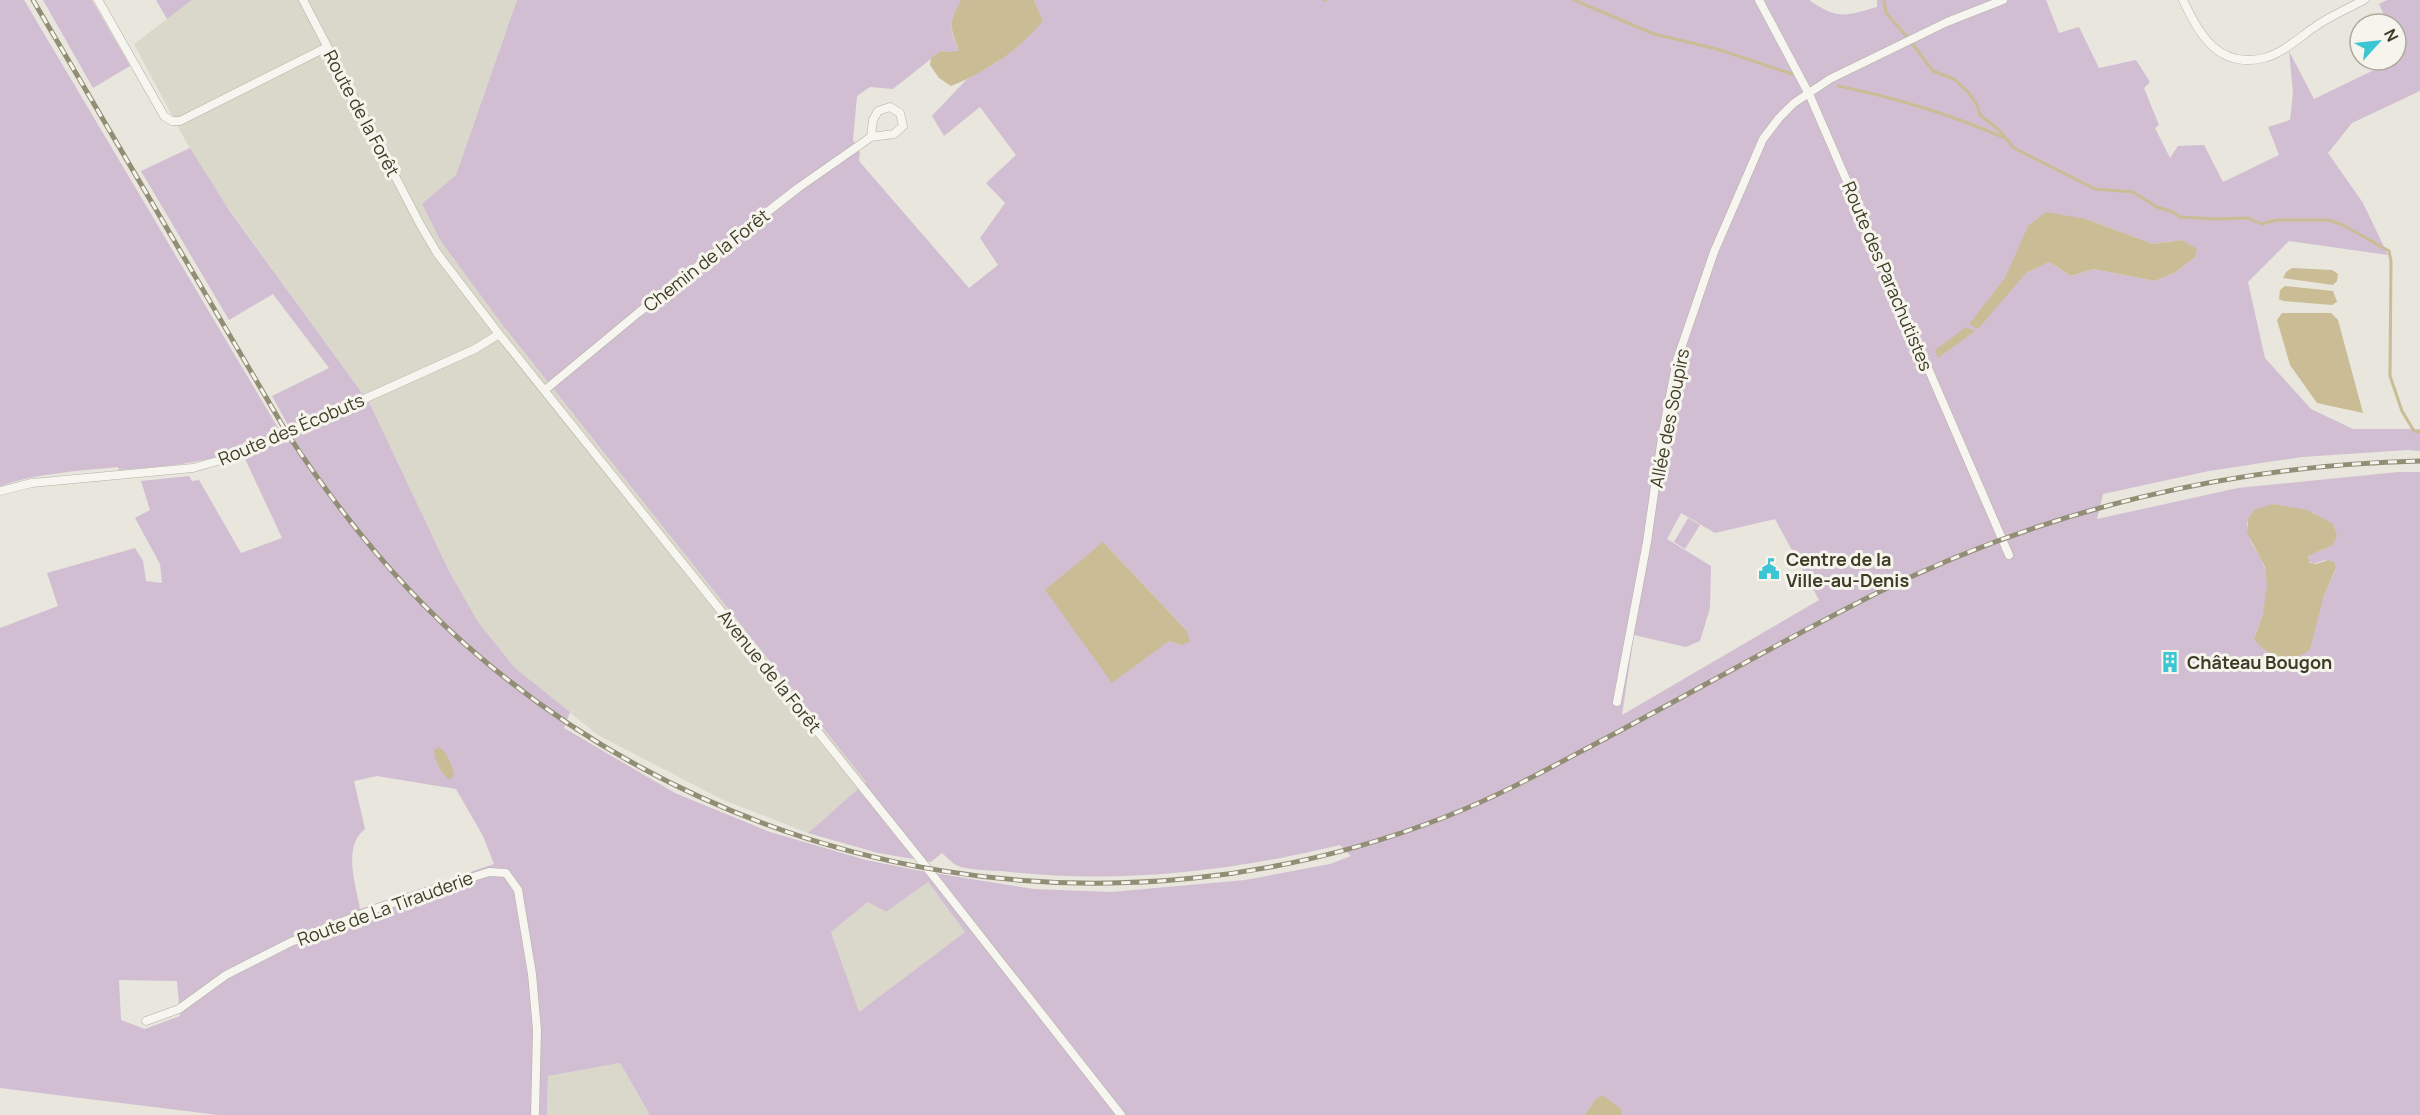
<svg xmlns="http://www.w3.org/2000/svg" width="2420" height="1115" viewBox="0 0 2420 1115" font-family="Manrope,sans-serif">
	<rect width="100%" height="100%" fill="#e8e6dd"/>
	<path fill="#dad8cb" d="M 192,0 L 517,0 L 456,175 L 422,204 L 440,240 L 501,323 L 866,782 L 808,833 L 721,799 L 598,735 L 515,668 L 478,622 L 449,571 L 370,404 L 218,194 L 185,140 L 134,44 Z
		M 928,882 L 965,932 L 858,1013 L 831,932 L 868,902 L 886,912 Z
		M 620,1063 L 650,1114 L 648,1115 L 547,1115 L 548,1076 Z"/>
	<path fill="#d2bed2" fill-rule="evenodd" d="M 0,0 L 24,0 L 287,443 L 295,438 L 272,396 L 329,368 L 273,294 L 229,320 L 141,171 L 190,148 L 229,210 L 370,404 L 449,571 L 478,622 L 515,668 L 570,712 L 564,728 L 675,793 L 770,832 L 866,860 L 921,871 L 1034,889 L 1111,892 L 1245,880 L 1330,864 L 1351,856 L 1340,845 C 1233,871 1121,884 1010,872 C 997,870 967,871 956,865 C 951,862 947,857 942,853 L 931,862 L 878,853 L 808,833 L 866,782 L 501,323 L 440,240 L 422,204 L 456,175 L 517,0 L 961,0 C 950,22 948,28 959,50 L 950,52 L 941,51 L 893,89 L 870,87 L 857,96 L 853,140 L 860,153 L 859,161 L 969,288 L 998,265 L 980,238 L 1005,203 L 986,183 L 1016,155 L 980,107 L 944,136 L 932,116 L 966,80 L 996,63 L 1043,21 L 1034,0 L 1809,0 C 1838,20 1845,16 1877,7 L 1877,0 L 2046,0 L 2059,33 L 2079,27 L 2099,68 L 2136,60 L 2150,82 L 2144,88 L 2159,125 L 2155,128 L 2170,158 L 2178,146 L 2204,145 L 2223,182 L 2279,155 L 2268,127 L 2290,120 L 2293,93 L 2289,51 L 2314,99 L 2403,56 L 2396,40 L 2396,24 L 2388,24 L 2379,4 L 2387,0 L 2420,0 L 2420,91 L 2352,123 L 2328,153 L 2363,203 L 2388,255 L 2289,241 L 2248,282 L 2265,358 L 2311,409 L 2353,429 L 2420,429 L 2420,451 L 2408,450 L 2302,457 L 2209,471 L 2103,494 L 2097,519 L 2238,488 L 2398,472 L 2420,472 L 2420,1115 L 1622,1115 L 1621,1109 L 1594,1101 L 1585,1115 L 648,1115 L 649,1113 L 620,1063 L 548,1076 L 547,1115 L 218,1115 L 0,1088 L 0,628 L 58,606 L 47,573 L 135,548 L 143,561 L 146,581 L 162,583 L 160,564 L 135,518 L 150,510 L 141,481 L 189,476 L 192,481 L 199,480 L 241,553 L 282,538 L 241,450 C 199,464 162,467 119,470 L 118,467 C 78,471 39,473 0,486 ZM 2086,219 L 2153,244 L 2182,240 L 2195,257 L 2176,272 L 2155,281 L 2093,269 L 2071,276 L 2049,262 L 2026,273 ZM 2273,504 L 2315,513 L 2323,550 L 2309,554 L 2308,560 L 2313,564 L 2326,560 L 2336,569 L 2324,595 L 2318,614 L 2255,635 C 2264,616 2272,586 2264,566 C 2257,548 2247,543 2247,522 ZM 1681,513 L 1715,533 L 1775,519 L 1819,600 L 1622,715 L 1634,635 L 1686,647 L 1700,641 L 1710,608 L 1711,566 L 1667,539 ZM 1103,542 L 1187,631 L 1181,645 L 1169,641 ZM 377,776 L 456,789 L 483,836 L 494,864 L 360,909 C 356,884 342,847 365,829 L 354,781 ZM 928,882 L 965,932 L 859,1012 L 831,932 L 868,902 L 886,912 ZM 119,980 L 177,981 L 180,1016 L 145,1029 L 121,1020 Z
		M 43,0 L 92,0 L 130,66 L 93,88 Z
		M 156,0 L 192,0 L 167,19 Z
		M 1688,518 L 1700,525 L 1685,549 L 1674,542 Z"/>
	<path fill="#cabd96" d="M 961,0 L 1034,0 L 1043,21 C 1019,50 986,72 951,86 L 939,78 L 930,65 L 931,58 L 941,51 L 950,52 L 959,50 C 949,27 949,22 961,0 Z
		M 2046,212 L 2086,219 L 2153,244 L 2182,240 L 2197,249 L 2195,257 L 2176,272 L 2155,281 L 2093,269 L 2071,276 L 2049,262 L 2026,273 L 1978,329 L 1969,324 L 2005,278 L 2028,226 Z
		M 2292,268 L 2332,270 L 2338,274 L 2337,281 L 2333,285 L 2283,278 L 2286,272 Z
		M 2285,286 L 2333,291 L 2337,302 L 2332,305 L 2283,301 L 2279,299 L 2280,290 Z
		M 2282,313 L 2331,313 L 2338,320 L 2363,413 L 2317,403 L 2290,365 L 2277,320 Z
		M 1966,327 L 1975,331 L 1938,358 L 1935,350 Z
		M 2273,504 L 2308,510 L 2333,524 L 2337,536 L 2333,545 L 2308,556 L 2310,563 L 2316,564 L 2329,560 L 2334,562 L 2336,568 L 2324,595 L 2310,649 C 2294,665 2266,657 2254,639 L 2263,614 L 2267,585 L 2265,567 L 2247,533 L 2248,519 L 2254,510 Z
		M 1103,542 L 1187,631 L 1190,642 L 1181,645 L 1169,641 L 1112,683 L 1045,590 Z
		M 439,747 C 447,752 452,765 454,775 L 449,780 L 441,771 L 435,758 L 434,750 Z
		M 1602,1095 L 1621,1109 L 1622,1115 L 1585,1115 L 1594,1101 Z"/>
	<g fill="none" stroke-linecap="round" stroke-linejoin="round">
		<path stroke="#cabd96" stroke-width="3" d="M 1324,0 L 1326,0
			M 1574,0 L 1654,34 L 1717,49 L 1792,74
			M 1884,0 L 1886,13 L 1909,39
			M 1911,42 L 1933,71 L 1954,79 L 1969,93 L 1977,105 L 1980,115 L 1998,129 L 2014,148 L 2095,189 L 2133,192 L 2157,207 L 2173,212 L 2180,217 L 2216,219 L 2248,218 L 2261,224 L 2276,220 L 2329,220 L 2343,225 L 2389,251 L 2391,261 L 2390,376 L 2402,411 L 2414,431 L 2420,432
			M 1838,86 C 1898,98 1950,114 2007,139"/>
		<defs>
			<path id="minor" d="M 98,0 L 164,116 L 172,121 L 180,121 L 327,47
				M 303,0 L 421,226 L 437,253 L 499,334 L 927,868 L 1121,1115
				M 1759,0 L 1810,96 L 2009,555
				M 2183,0 C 2199,35 2219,69 2264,58 C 2284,53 2302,35 2319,24 C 2333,15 2349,8 2364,0
				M 545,390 L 638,313 L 798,188 L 871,137 L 894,134 L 903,126 L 900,113 L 890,107 L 878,111 L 873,120 L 871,137
				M 0,491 L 32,483 L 193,468 L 242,454 L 475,349 L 499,334
				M 1617,702 L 1647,542 L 1662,437 L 1677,360 L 1714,252 L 1763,139 L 1779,118 L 1794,103 L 1830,79 L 1947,22 L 2003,0
				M 146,1021 L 179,1009 L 226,975 L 291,942 L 380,907 L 489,872 L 506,873 L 518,890 L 532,974 L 537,1030 L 535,1115"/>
		</defs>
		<use href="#minor" stroke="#b2b0a2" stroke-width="9"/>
		<use href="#minor" stroke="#f6f5f0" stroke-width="8"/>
		<defs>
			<path id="rail" d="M 33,0 L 287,433 C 342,517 405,594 481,658 C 750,885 1118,945 1445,817 C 1497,797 1546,770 1595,744 C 1690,694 1783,640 1879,592 C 2047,509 2233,465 2420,461"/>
		</defs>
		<use href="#rail" stroke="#928e76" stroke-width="5"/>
		<use href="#rail" stroke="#f5f4ed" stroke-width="3" stroke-dasharray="9" stroke-linecap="butt"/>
	</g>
	<defs>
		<symbol id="civic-bare" viewBox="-9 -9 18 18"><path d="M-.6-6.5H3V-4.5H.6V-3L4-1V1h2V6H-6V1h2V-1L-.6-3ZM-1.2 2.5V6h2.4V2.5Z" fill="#3cc6d3" stroke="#f5f4ed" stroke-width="2.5" paint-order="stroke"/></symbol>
		<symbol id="building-bare" viewBox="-9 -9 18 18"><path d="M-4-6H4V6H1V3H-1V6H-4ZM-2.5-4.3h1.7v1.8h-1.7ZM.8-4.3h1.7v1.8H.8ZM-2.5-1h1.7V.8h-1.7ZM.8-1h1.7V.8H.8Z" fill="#3cc6d3" stroke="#f5f4ed" stroke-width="2.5" paint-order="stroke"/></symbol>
	</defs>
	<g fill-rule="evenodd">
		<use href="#civic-bare" x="1754" y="554" width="30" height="30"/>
		<use href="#building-bare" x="2155" y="647" width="30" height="30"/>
	</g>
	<g text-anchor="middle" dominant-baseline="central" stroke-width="6" stroke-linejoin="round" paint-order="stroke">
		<g font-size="18" fill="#3f3c26" stroke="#f5f4ed">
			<text transform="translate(362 113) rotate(62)">Route de la Forêt</text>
			<text transform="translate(706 260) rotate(-38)">Chemin de la Forêt</text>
			<text transform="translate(1888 276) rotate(67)">Route des Parachutistes</text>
			<text transform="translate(1669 418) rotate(-79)">Allée des Soupirs</text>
			<text transform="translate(291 429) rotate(-23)">Route des Écobuts</text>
			<text transform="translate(770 671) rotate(51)">Avenue de la Forêt</text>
			<text transform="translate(385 908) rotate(-20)">Route de La Tirauderie</text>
		</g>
		<g font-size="18" font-weight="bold" fill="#3f3c26" stroke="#f5f4ed" text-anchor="start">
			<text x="1786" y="559">Centre de la<tspan x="1786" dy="21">Ville-au-Denis</tspan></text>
			<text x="2187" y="662">Château Bougon</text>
		</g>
	</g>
	<g transform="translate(2378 42) rotate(63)"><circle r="28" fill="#f5f4ed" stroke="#acaa9d" stroke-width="1.5"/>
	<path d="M0-4.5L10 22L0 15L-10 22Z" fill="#3cc6d3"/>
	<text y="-9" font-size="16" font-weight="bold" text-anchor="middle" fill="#3f3c26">N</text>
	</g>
</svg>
